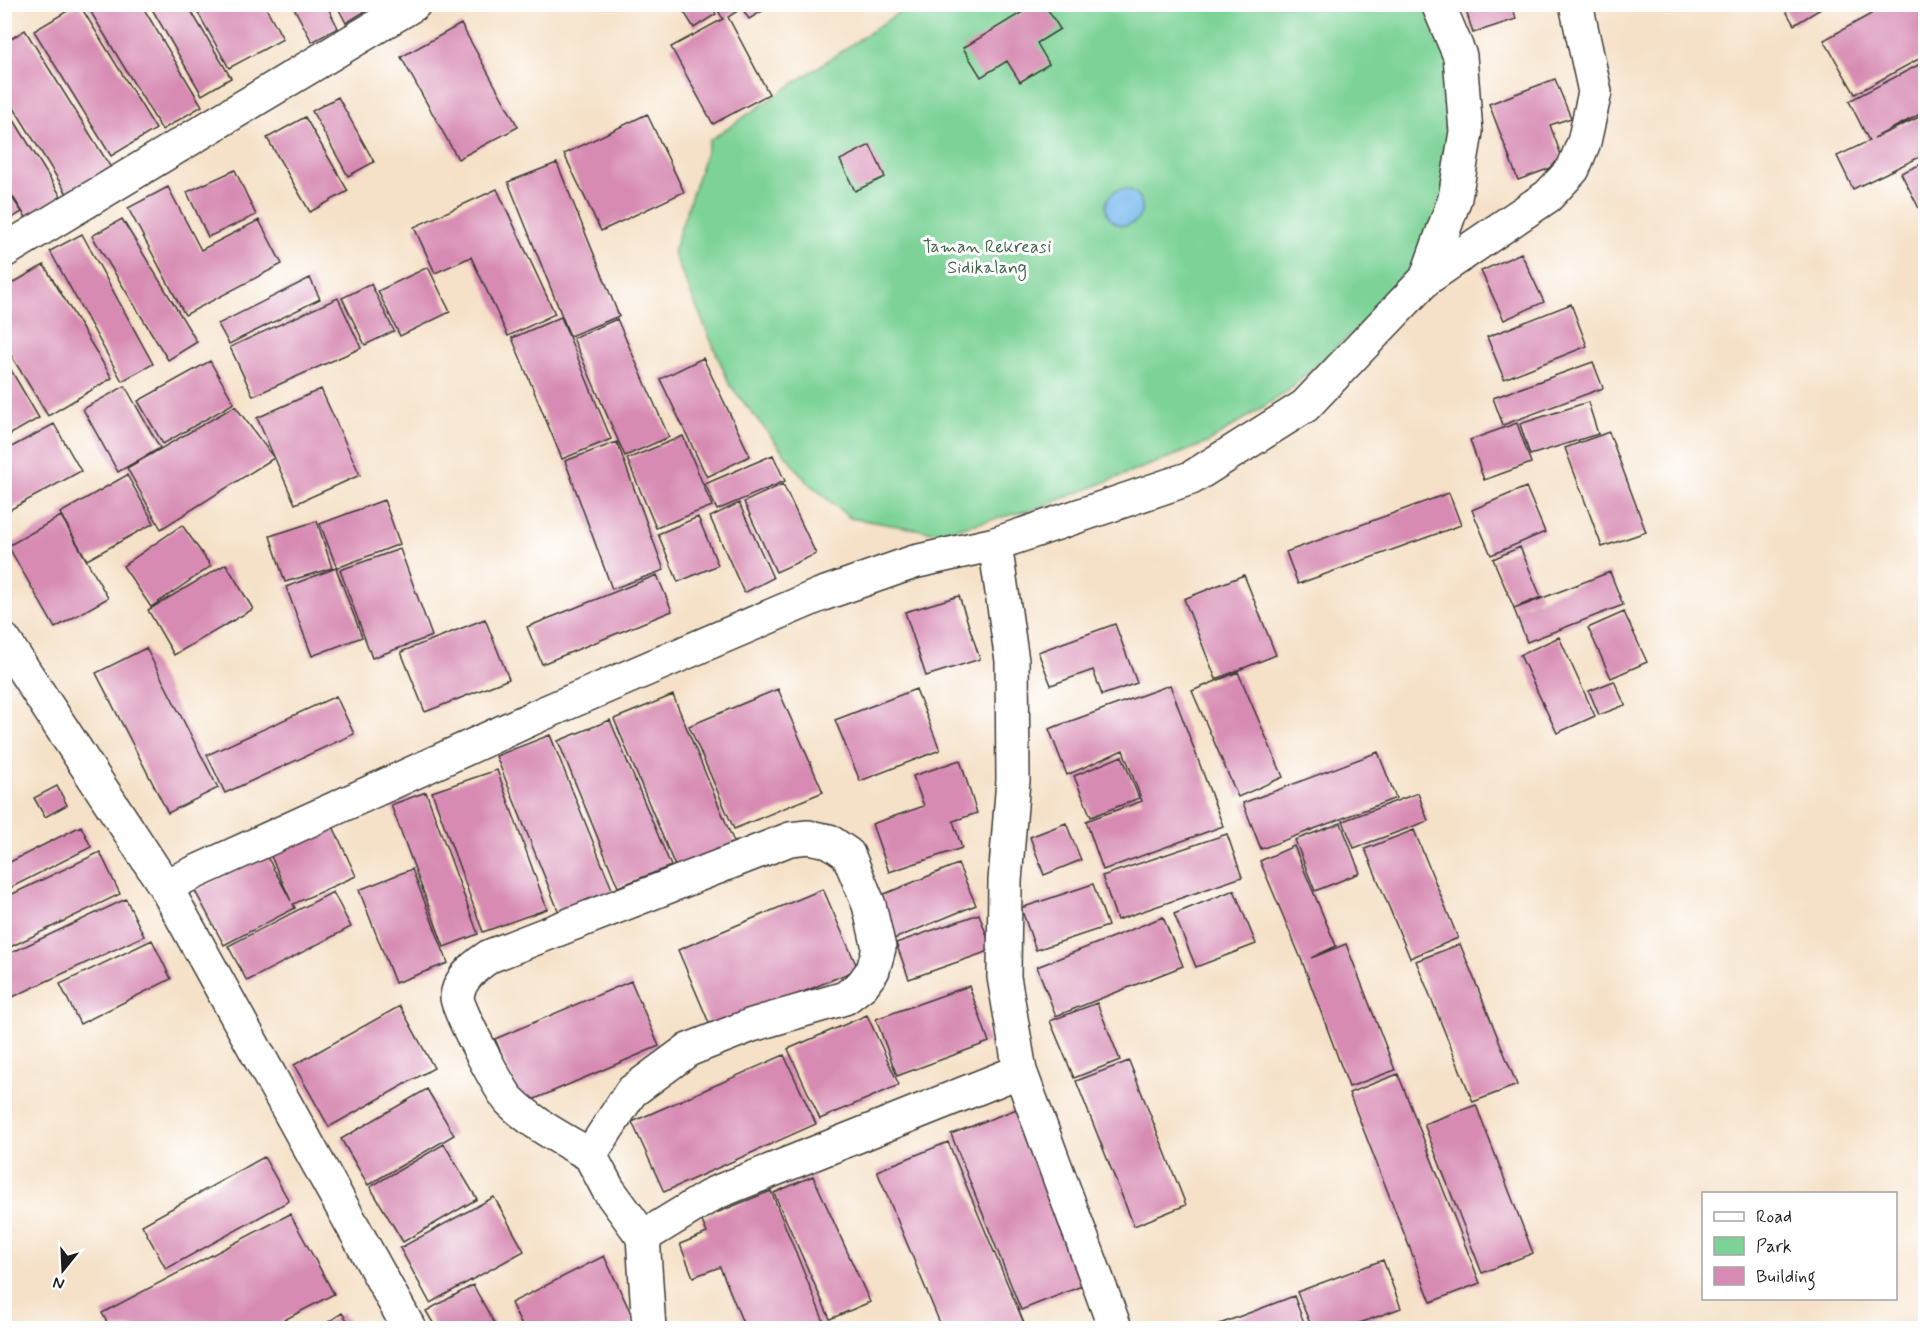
<svg xmlns="http://www.w3.org/2000/svg" width="1930" height="1333" viewBox="0 0 1930 1333" font-family="Mynerve,sans-serif">
	<rect width="100%" height="100%" fill="#fff"/>
	<filter id="ink" filterUnits="userSpaceOnUse"><feTurbulence type="fractalNoise" baseFrequency=".0167" numOctaves="2"/><feDisplacementMap in="SourceGraphic" scale="12" xChannelSelector="R" yChannelSelector="G"/><feConvolveMatrix kernelMatrix="1 2 1 2 8 2 1 2 1" color-interpolation-filters="sRGB"/></filter>
	<filter id="wash" filterUnits="userSpaceOnUse"><feTurbulence type="fractalNoise" baseFrequency=".008" numOctaves="4" result="noise"/><feDisplacementMap in="SourceGraphic" scale="24" xChannelSelector="R" yChannelSelector="G"/><feGaussianBlur stdDeviation="1.35" result="paint"/><feColorMatrix in="noise" values="0 0 0 0 0 0 0 0 0 0 0 0 0 0 0 0 0 1.4 0 .05"/><feComposite in="paint" operator="in"/></filter>
	<g filter="url(#wash)">
		<rect width="100%" height="100%" fill="#f5e1c7"/>
		<path fill="#7dd397" stroke="#4c785a" stroke-width="1.5" d="M 910,5 L 1435,5 L 1469,159 L 1424,261 L 1376,311 L 1288,391 L 1207,443 L 1038,508 L 939,533 L 850,518 L 807,482 L 730,385 L 673,252 L 710,140 Z"/>
		<path fill="#79baee" stroke="#4a6b85" stroke-width="1.5" d="M1106 207a18 18 0 1 1 36 0a18 18 0 1 1-36 0Z"/>
		<g id="blocks">
			<path fill="#d78bb2" d="M 79,4 L 156,129 L 111,156 L 34,31 Z
				M 86,4 L 141,4 L 202,106 L 162,130 Z
				M 149,4 L 187,4 L 231,78 L 202,95 Z
				M 193,4 L 264,4 L 283,39 L 229,68 Z
				M 292,4 L 326,4 L 338,28 L 312,42 Z
				M 336,4 L 377,4 L 346,23 Z
				M 679,4 L 710,4 L 716,14 L 694,28 Z
				M 714,4 L 774,4 L 749,19 L 742,8 L 728,17 L 769,94 L 713,124 L 671,47 L 723,19 Z
				M 1464,4 L 1512,4 L 1516,19 L 1473,33 Z
				M 1782,4 L 1829,4 L 1794,25 Z
				M 1889,4 L 1926,4 L 1926,55 L 1855,94 L 1824,40 Z
				M 1034,5 L 1045,5 L 1060,29 L 1037,43 L 1049,64 L 1020,82 L 1007,61 L 981,77 L 963,48 Z
				M 461,24 L 518,127 L 458,159 L 401,57 Z
				M 25,30 L 113,171 L 69,197 L 4,92 L 4,43 Z
				M 1926,61 L 1926,111 L 1874,138 L 1926,114 L 1926,154 L 1853,189 L 1837,156 L 1869,141 L 1849,101 Z
				M 1555,79 L 1571,118 L 1550,125 L 1564,163 L 1518,180 L 1489,104 Z
				M 338,97 L 374,162 L 348,176 L 312,111 Z
				M 4,104 L 62,198 L 27,219 L 4,183 Z
				M 647,114 L 684,192 L 601,231 L 564,154 Z
				M 305,117 L 348,191 L 310,212 L 267,138 Z
				M 870,145 L 885,177 L 855,191 L 840,160 Z
				M 1926,162 L 1926,222 L 1901,173 Z
				M 557,163 L 619,316 L 570,336 L 508,182 Z
				M 235,170 L 256,215 L 208,237 L 187,192 Z
				M 4,186 L 22,212 L 4,223 Z
				M 168,187 L 201,250 L 259,220 L 282,264 L 185,315 L 128,208 Z
				M 497,189 L 555,314 L 508,336 L 471,257 L 435,273 L 414,227 Z
				M 122,219 L 197,342 L 168,360 L 92,236 Z
				M 82,234 L 153,364 L 122,381 L 50,251 Z
				M 1521,253 L 1544,302 L 1504,320 L 1481,271 Z
				M 44,265 L 112,378 L 48,416 L 4,344 L 4,288 Z
				M 428,267 L 450,312 L 400,336 L 378,291 Z
				M 310,278 L 320,299 L 229,344 L 218,324 Z
				M 371,284 L 394,331 L 365,345 L 342,298 Z
				M 338,298 L 361,348 L 253,396 L 230,347 Z
				M 1571,304 L 1587,346 L 1504,379 L 1487,337 Z
				M 561,317 L 611,439 L 562,459 L 512,338 Z
				M 617,319 L 669,437 L 625,456 L 573,338 Z
				M 4,358 L 39,418 L 4,438 Z
				M 703,358 L 750,456 L 707,477 L 660,379 Z
				M 210,361 L 234,403 L 163,444 L 138,401 Z
				M 1593,362 L 1603,388 L 1503,425 L 1493,398 Z
				M 125,386 L 160,448 L 118,472 L 83,409 Z
				M 321,389 L 360,475 L 295,504 L 257,418 Z
				M 1588,402 L 1598,434 L 1530,455 L 1520,424 Z
				M 235,406 L 274,458 L 161,529 L 127,468 Z
				M 1517,423 L 1531,463 L 1484,480 L 1470,440 Z
				M 54,424 L 81,471 L 4,513 L 4,451 Z
				M 1609,432 L 1646,532 L 1602,547 L 1565,448 Z
				M 683,436 L 712,506 L 656,528 L 627,459 Z
				M 617,442 L 664,570 L 612,589 L 565,461 Z
				M 773,455 L 785,481 L 717,510 L 705,484 Z
				M 127,475 L 154,523 L 87,560 L 60,513 Z
				M 783,484 L 816,554 L 776,572 L 744,502 Z
				M 1526,487 L 1545,532 L 1491,555 L 1472,510 Z
				M 1449,493 L 1461,525 L 1298,584 L 1286,552 Z
				M 384,500 L 400,544 L 337,568 L 320,524 Z
				M 739,503 L 773,578 L 744,593 L 710,517 Z
				M 61,516 L 108,598 L 55,628 L 8,546 Z
				M 698,517 L 718,565 L 678,582 L 658,534 Z
				M 317,521 L 332,568 L 285,582 L 270,536 Z
				M 182,525 L 211,566 L 151,607 L 123,566 Z
				M 1520,547 L 1541,597 L 1514,608 L 1493,559 Z
				M 400,549 L 432,636 L 372,658 L 340,570 Z
				M 226,564 L 253,609 L 174,655 L 148,610 Z
				M 336,568 L 362,637 L 312,656 L 286,587 Z
				M 1610,572 L 1623,605 L 1527,642 L 1514,609 Z
				M 657,575 L 672,611 L 542,664 L 527,627 Z
				M 1244,575 L 1276,655 L 1216,679 L 1184,599 Z
				M 959,596 L 980,659 L 926,676 L 905,612 Z
				M 1624,612 L 1647,662 L 1611,678 L 1588,628 Z
				M 485,619 L 509,679 L 425,712 L 401,652 Z
				M 1115,624 L 1137,683 L 1102,695 L 1093,670 L 1051,685 L 1038,652 Z
				M 1559,637 L 1595,716 L 1557,733 L 1520,655 Z
				M 146,648 L 218,788 L 168,813 L 96,673 Z
				M 1238,672 L 1283,777 L 1238,797 L 1192,691 Z
				M 1614,681 L 1625,705 L 1599,715 L 1589,691 Z
				M 1170,685 L 1223,826 L 1103,870 L 1086,821 L 1142,801 L 1123,750 L 1067,775 L 1049,729 Z
				M 778,689 L 823,792 L 734,829 L 689,726 Z
				M 916,689 L 940,750 L 860,781 L 835,720 Z
				M 673,695 L 736,847 L 677,871 L 614,719 Z
				M 336,696 L 354,734 L 225,793 L 207,755 Z
				M 610,720 L 671,866 L 618,887 L 558,741 Z
				M 550,735 L 614,894 L 560,915 L 496,756 Z
				M 1378,752 L 1396,798 L 1261,849 L 1243,803 Z
				M 1122,756 L 1139,798 L 1091,817 L 1074,776 Z
				M 960,760 L 977,813 L 953,821 L 962,848 L 889,872 L 872,824 L 924,806 L 913,776 Z
				M 497,770 L 547,909 L 483,932 L 432,792 Z
				M 57,786 L 67,805 L 45,817 L 34,798 Z
				M 426,792 L 478,934 L 444,947 L 391,805 Z
				M 1418,793 L 1428,821 L 1354,848 L 1343,821 Z
				M 1066,823 L 1081,860 L 1044,875 L 1030,837 Z
				M 1341,823 L 1360,873 L 1315,891 L 1295,840 Z
				M 332,824 L 356,876 L 293,904 L 295,908 L 224,945 L 195,891 L 265,853 L 291,901 L 269,852 Z
				M 81,826 L 91,847 L 4,891 L 4,865 Z
				M 1414,830 L 1458,938 L 1410,958 L 1365,849 Z
				M 1227,834 L 1242,877 L 1117,920 L 1102,876 Z
				M 1294,846 L 1336,946 L 1311,958 L 1346,944 L 1395,1070 L 1349,1087 L 1302,961 L 1260,861 Z
				M 100,852 L 120,894 L 4,950 L 4,898 Z
				M 958,864 L 976,905 L 894,939 L 877,897 Z
				M 412,869 L 448,963 L 395,983 L 359,890 Z
				M 1093,884 L 1108,926 L 1036,950 L 1021,908 Z
				M 823,889 L 858,969 L 712,1030 L 678,950 Z
				M 1234,890 L 1256,944 L 1196,967 L 1174,914 Z
				M 333,892 L 351,927 L 247,981 L 228,946 Z
				M 126,899 L 144,936 L 4,1001 L 4,956 Z
				M 979,914 L 992,950 L 909,979 L 896,943 Z
				M 1163,917 L 1183,966 L 1056,1016 L 1037,967 Z
				M 152,940 L 171,979 L 80,1024 L 60,984 Z
				M 1460,944 L 1517,1085 L 1473,1102 L 1416,961 Z
				M 631,981 L 659,1046 L 523,1104 L 495,1039 Z
				M 969,986 L 989,1042 L 897,1076 L 876,1019 Z
				M 1097,1003 L 1120,1060 L 1074,1078 L 1050,1021 Z
				M 400,1006 L 434,1068 L 329,1127 L 294,1065 Z
				M 867,1015 L 899,1085 L 820,1119 L 788,1049 Z
				M 784,1055 L 816,1124 L 664,1192 L 632,1122 Z
				M 1129,1061 L 1186,1205 L 1134,1226 L 1076,1081 Z
				M 1398,1074 L 1480,1283 L 1431,1302 L 1349,1093 Z
				M 427,1089 L 454,1135 L 368,1185 L 341,1139 Z
				M 1476,1105 L 1533,1253 L 1482,1273 L 1424,1124 Z
				M 1022,1107 L 1092,1282 L 1021,1310 L 951,1134 Z
				M 948,1142 L 1026,1328 L 942,1328 L 877,1171 Z
				M 444,1144 L 477,1199 L 403,1242 L 370,1187 Z
				M 264,1157 L 289,1201 L 166,1269 L 142,1225 Z
				M 813,1176 L 870,1302 L 830,1319 L 774,1193 Z
				M 771,1191 L 826,1327 L 822,1328 L 745,1328 L 720,1267 L 693,1277 L 680,1244 L 707,1233 L 701,1219 Z
				M 494,1197 L 524,1251 L 430,1303 L 400,1248 Z
				M 290,1214 L 334,1294 L 269,1328 L 110,1328 L 102,1313 Z
				M 604,1256 L 635,1322 L 622,1328 L 523,1328 L 511,1303 Z
				M 1383,1260 L 1401,1308 L 1346,1328 L 1312,1328 L 1297,1292 Z
				M 473,1285 L 497,1328 L 436,1328 L 426,1311 Z
				M 1294,1296 L 1306,1328 L 1209,1328 Z
				M 342,1313 L 353,1328 L 319,1328 Z"/>
		</g>
	</g>
	<g filter="url(#ink)">
		<use href="#blocks" fill-opacity="0" stroke="#3d3a36" stroke-width="1.5"/>
		<g fill="none" stroke-linecap="round" stroke-linejoin="round">
			<defs>
				<path id="minor" d="M 4,251 L 414,4
					M 1426,279 L 1548,196 L 1573,169 L 1584,142 L 1595,92 L 1576,4
					M 995,544 L 1012,661 L 1013,780 L 1005,881 L 1004,977 L 1020,1071 L 1115,1328
					M 4,640 L 165,886 L 409,1328
					M 165,886 L 544,713 L 820,595 L 914,562 L 995,544 L 1191,478 L 1305,406 L 1426,279 L 1455,198 L 1466,132 L 1460,56 L 1438,4
					M 590,1155 C 562,1139 533,1124 510,1101 C 501,1092 457,1009 457,998 C 458,979 476,965 490,956 L 790,839 L 808,837 L 829,841 L 848,854 L 869,905 L 879,948 L 873,970 L 862,985 L 845,998 L 752,1025 L 688,1050 L 631,1092 L 590,1155 L 608,1189 L 643,1237
					M 649,1328 L 643,1237 L 715,1193 L 1020,1071"/>
			</defs>
			<use href="#minor" stroke="#3d3a36" stroke-width="36"/>
			<use href="#minor" stroke="#fff" stroke-width="33"/>
		</g>
	</g>
	<g text-anchor="middle" dominant-baseline="central" stroke-width="6" stroke-linejoin="round" paint-order="stroke">
		<g font-size="18" fill="#43654d" stroke="#fff">
			<text x="987" y="247">Taman Rekreasi<tspan x="987" dy="21">Sidikalang</tspan></text>
		</g>
	</g>
	<rect width="1930" height="1333" fill="none" stroke="#fff" stroke-width="24"/>
	<rect x="1702" y="1192" width="195" height="108" fill="#ffffff" stroke="#a4a4a4" stroke-width="1.5"/>
	<rect x="1714" y="1212" width="30" height="9" fill="#ffffff" stroke="#a4a4a4" stroke-width="1.5"/>
	<text x="1756" y="1222" font-size="18" fill="#1c1c1c">Road</text>
	<rect x="1714" y="1237" width="30" height="18" fill="#7dd397" stroke="#a4a4a4" stroke-width="1.5"/>
	<text x="1756" y="1252" font-size="18" fill="#1c1c1c">Park</text>
	<rect x="1714" y="1267" width="30" height="18" fill="#d78bb2" stroke="#a4a4a4" stroke-width="1.5"/>
	<text x="1756" y="1282" font-size="18" fill="#1c1c1c">Building</text>
	<g transform="translate(63 1270) rotate(198)" stroke="#ffffff" stroke-width="4.5" paint-order="stroke">
	<path d="M0-4.5L10 22L0 15L-10 22Z" fill="#1c1c1c"/>
	<text y="-9" font-size="16" font-weight="bold" text-anchor="middle" fill="#1c1c1c">N</text>
	</g>
</svg>
